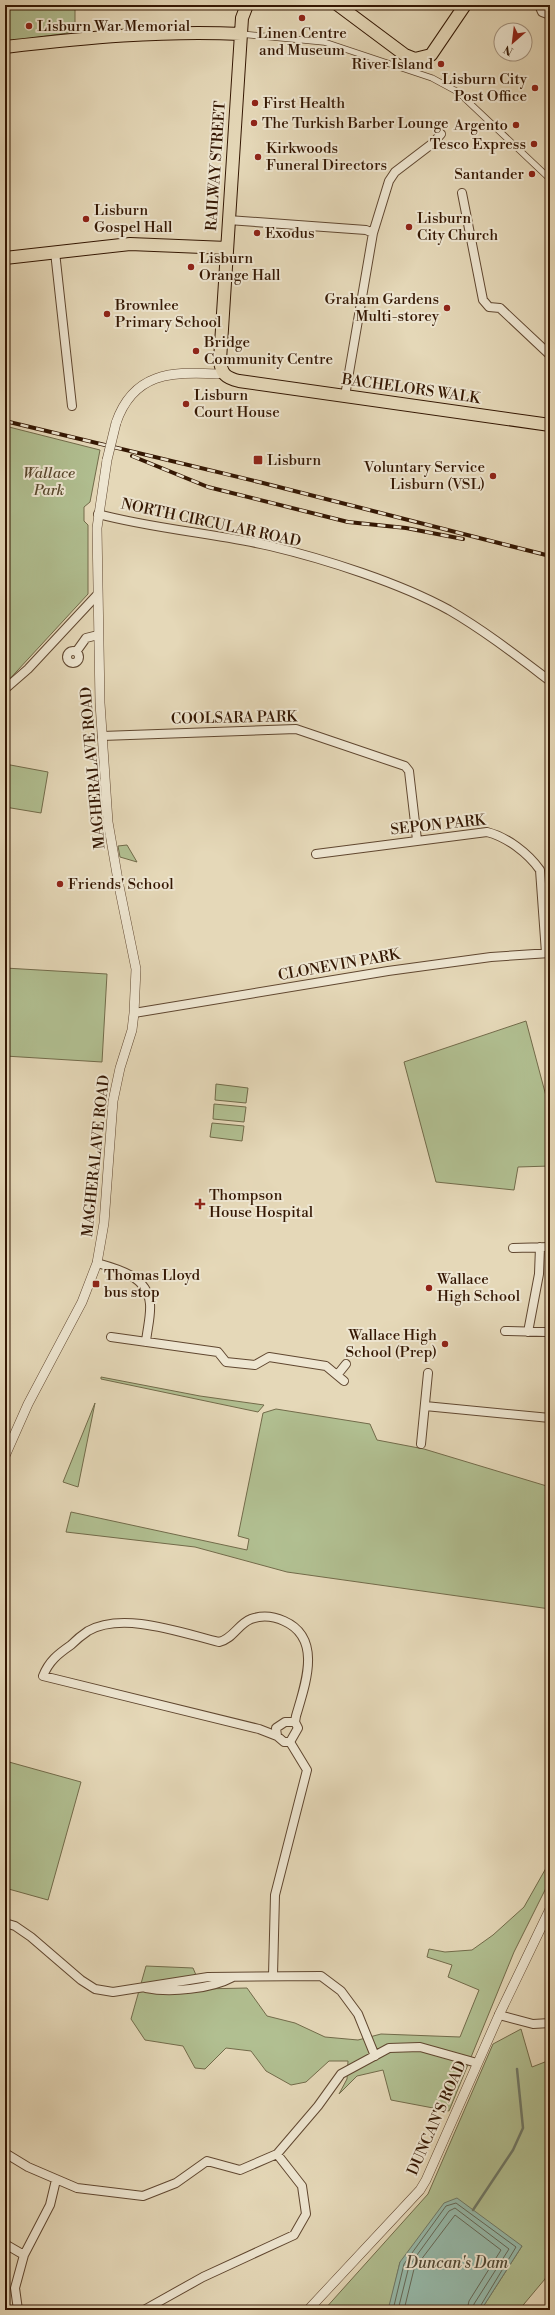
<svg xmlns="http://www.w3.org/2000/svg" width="555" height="2315" viewBox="0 0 555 2315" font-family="'Libre Bodoni',serif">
	<rect width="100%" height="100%" fill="#e5d8b8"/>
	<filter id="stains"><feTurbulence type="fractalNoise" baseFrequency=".005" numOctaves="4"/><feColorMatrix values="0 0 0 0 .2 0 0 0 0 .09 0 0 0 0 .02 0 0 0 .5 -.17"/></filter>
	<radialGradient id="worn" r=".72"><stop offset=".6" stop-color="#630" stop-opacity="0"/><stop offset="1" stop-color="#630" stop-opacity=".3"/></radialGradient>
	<path fill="#b1bf91" stroke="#726b4a" d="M 5,5 L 75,5 L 75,32 L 5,42 Z
		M 5,426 L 100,450 L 90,502 L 84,507 L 84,521 L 88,525 L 88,594 L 5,684 Z
		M 5,764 L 48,772 L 41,813 L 5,807 Z
		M 127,845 L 137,862 L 120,857 L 118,846 Z
		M 5,968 L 107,974 L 102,1062 L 5,1056 Z
		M 526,1021 L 550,1111 L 550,1166 L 518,1167 L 514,1190 L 436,1182 L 404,1062 Z
		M 216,1084 L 248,1088 L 246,1103 L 215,1100 Z
		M 214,1104 L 246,1107 L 244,1122 L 213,1119 Z
		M 212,1123 L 244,1126 L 242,1141 L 210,1137 Z
		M 101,1377 L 200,1396 L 264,1405 L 258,1412 L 101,1379 Z
		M 95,1403 L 78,1487 L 63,1482 Z
		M 276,1409 L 370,1424 L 377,1440 L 424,1449 L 550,1487 L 550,1609 L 287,1572 L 195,1547 L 66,1532 L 71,1512 L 247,1550 L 249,1539 L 238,1536 L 263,1413 Z
		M 9,1762 L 81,1782 L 48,1900 L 5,1888 L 5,1775 Z
		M 550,1861 L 550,1880 L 514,1952 L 449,2111 L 391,2100 L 383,2070 L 357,2076 L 339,2094 L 347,2079 L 348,2061 L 329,2061 L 306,2082 L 291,2085 L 266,2071 L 251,2051 L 226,2048 L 205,2069 L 195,2068 L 183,2046 L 145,2040 L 131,2019 L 146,1966 L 193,1968 L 202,1989 L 247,1988 L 267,2016 L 295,2023 L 325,2037 L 358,2040 L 381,2034 L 460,2037 L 479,1990 L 448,1977 L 452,1965 L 427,1957 L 429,1949 L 445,1952 L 472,1950 L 493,1935 L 524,1907 Z
		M 521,2029 L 532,2067 L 550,2060 L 550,2268 L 545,2279 L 519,2310 L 481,2310 L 522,2246 L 400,2262 L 389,2310 L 324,2310 L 428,2194 L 493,2044 Z"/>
	<path fill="#96baab" stroke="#6f7968" d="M 457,2198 L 522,2246 L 481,2310 L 388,2310 L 400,2262 L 444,2203 Z"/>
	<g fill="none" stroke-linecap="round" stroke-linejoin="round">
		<path stroke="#656857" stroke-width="1" d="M 393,2310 L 404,2264 L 446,2206 L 456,2203 L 516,2247 L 478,2310
			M 398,2310 L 409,2266 L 449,2211 L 455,2208 L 509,2249 L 474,2304 L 473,2310
			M 404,2310 L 414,2269 L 455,2215 L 501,2250 L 469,2301 L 467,2310"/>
		<path stroke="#6f7968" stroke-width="2.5" d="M 473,2210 L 513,2150 L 523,2128 L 517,2069"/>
		<defs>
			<path id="pedestrian" d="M 241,34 L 324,42 L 432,78 L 458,92 L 550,179"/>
			<path id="minor" d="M 539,5 L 542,12 L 550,15
				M 462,193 L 483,300 L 489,307 L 500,308 L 550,355
				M 228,220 L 366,230 L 373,233
				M 55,252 L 72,406
				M 345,396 L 373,233 L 389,181 L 395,172 L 433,143 L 441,134
				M 98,514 C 154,529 213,533 270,546 C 325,559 400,583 449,610 C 485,631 517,656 550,681
				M67 657a6 6 0 1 1 12 0a6 6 0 1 1-12 0Z
				M 76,652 L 86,638 L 98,635
				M 5,689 L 28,669 L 97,595
				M 102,736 L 296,729 L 405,766 L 409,771 L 417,840
				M 316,854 L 487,832 C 507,837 528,853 540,870 L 546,953
				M 134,1013 L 388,971 L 491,957 L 550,953
				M 513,1248 L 550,1247
				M 97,1263 C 119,1269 148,1277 150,1304 C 151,1316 147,1330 146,1342
				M 505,1331 L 546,1332
				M 528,1332 L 539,1274 L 540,1247
				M 111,1337 L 218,1352 L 226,1362 L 255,1365 L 269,1357 L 326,1366 L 344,1381
				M 338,1374 L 346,1364
				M 425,1406 L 550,1418
				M 421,1444 L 428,1373
				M 277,1736 L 259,1729 L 43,1676 C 49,1661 58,1654 71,1645 C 76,1640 82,1635 88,1631 C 123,1611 182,1633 219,1642 C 233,1639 238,1624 251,1619 C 262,1615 273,1616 284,1621 C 323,1638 305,1685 296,1716 L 295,1722 L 298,1728 L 290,1742 L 284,1742 L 277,1736 L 276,1728 L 285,1722 L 295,1722
				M 5,1923 L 15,1926 L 31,1937 L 81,1980 L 95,1989 L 113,1992 L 208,1977 L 321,1976 L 341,1991 L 358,2014 L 375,2056
				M 273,1975 L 275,1895 L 307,1770 L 290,1742
				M 146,1988 C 170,1993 211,1989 233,1977
				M 499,2015 L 533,2024 L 550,2023
				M 5,2153 L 28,2167 L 77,2188 L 143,2196 L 176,2183 L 207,2161 L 240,2170 L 277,2154 L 318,2106 L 341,2074 L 389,2048 L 420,2047 L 477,2063
				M 5,2244 L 24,2255
				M 18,2310 L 15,2288 L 24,2255 L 50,2205 L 56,2180
				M 144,2310 L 203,2277 L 294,2235 L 306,2214 L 302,2186 L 277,2154"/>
			<path id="tertiary" d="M 116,423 C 133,373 171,371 217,374 L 222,372
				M 5,1456 L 28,1404 L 82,1302 L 97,1263 L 104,1223 L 113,1101 L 120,1068 L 132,1030 L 134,1013 L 136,969 L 119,886 L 108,822 L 100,703 L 97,528 L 107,460
				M 308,2310 L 420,2190 L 426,2180 L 499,2015 L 550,1909"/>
			<path id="primary" d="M 247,5 L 242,18 L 220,360 C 221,374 226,378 239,381 L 550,425
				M 338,5 L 405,55 L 415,59 L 431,55 L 465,5
				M 5,47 C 84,38 162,30 241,34
				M 5,258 L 130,244 L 227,248"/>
		</defs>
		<use href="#pedestrian" stroke="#604730" stroke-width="7"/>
		<use href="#minor" stroke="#604730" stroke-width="10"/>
		<use href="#tertiary" stroke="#604730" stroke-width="10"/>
		<use href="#primary" stroke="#341703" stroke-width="14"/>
		<use href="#pedestrian" stroke="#eee6d1" stroke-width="5.5"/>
		<use href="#minor" stroke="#eee6d1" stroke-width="8"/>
		<use href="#tertiary" stroke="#eee6d1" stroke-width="9"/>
		<use href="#primary" stroke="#e5d8b8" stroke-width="12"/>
		<defs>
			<path id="rail" d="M 5,421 L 263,483 L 550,556
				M 132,456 L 208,487 L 348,522 L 406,528 L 463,539"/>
		</defs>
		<use href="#rail" stroke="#341703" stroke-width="4"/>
		<use href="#rail" stroke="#eee6d1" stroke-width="2.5" stroke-dasharray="8" stroke-linecap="butt"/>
		<defs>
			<path id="tertiary-bridge" d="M 107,460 L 116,423"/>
		</defs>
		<use href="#tertiary-bridge" stroke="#604730" stroke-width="10" stroke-linecap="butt"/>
		<use href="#tertiary-bridge" stroke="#eee6d1" stroke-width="9"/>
	</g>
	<g fill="#8f2418" stroke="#eee6d1" stroke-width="1.5">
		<circle cx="302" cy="18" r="4"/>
		<circle cx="29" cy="26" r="4"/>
		<circle cx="441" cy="64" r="4"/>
		<circle cx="535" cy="88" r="4"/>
		<circle cx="255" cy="103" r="4"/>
		<circle cx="254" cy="123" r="4"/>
		<circle cx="516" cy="125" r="4"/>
		<circle cx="534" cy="144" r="4"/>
		<circle cx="258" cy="157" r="4"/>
		<circle cx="532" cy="174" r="4"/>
		<circle cx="86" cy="219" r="4"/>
		<circle cx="409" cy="227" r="4"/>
		<circle cx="257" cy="233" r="4"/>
		<circle cx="191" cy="267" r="4"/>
		<circle cx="447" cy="308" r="4"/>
		<circle cx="107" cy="314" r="4"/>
		<circle cx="196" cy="351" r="4"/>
		<circle cx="186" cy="404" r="4"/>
		<rect x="253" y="455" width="10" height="10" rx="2"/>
		<circle cx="493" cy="476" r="4"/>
		<circle cx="60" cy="884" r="4"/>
		<path d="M198 1198h4v4h4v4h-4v4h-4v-4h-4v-4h4z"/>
		<rect x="92" y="1280" width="8" height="8" rx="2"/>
		<circle cx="429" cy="1288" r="4"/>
		<circle cx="445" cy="1344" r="4"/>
	</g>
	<g text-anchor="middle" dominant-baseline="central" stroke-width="4" stroke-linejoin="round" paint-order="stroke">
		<g font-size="15" fill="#341703" stroke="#eee6d1" text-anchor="start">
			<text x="37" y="26">Lisburn War Memorial</text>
			<text x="302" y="33" text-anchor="middle">Linen Centre<tspan x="302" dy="17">and Museum</tspan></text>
			<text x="433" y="64" text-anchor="end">River Island</text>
			<text x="527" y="79" text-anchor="end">Lisburn City<tspan x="527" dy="17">Post Office</tspan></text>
			<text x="263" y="103">First Health</text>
			<text x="262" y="123">The Turkish Barber Lounge</text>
			<text x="508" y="125" text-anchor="end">Argento</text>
			<text x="526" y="144" text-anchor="end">Tesco Express</text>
			<text x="266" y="148">Kirkwoods<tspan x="266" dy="17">Funeral Directors</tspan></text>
			<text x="524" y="174" text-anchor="end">Santander</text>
			<text x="94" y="210">Lisburn<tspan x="94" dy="17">Gospel Hall</tspan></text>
			<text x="417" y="218">Lisburn<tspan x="417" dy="17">City Church</tspan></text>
			<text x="265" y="233">Exodus</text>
			<text x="199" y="258">Lisburn<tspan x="199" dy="17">Orange Hall</tspan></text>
			<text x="439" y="299" text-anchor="end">Graham Gardens<tspan x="439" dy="17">Multi-storey</tspan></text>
			<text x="115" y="305">Brownlee<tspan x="115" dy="17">Primary School</tspan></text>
			<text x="204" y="342">Bridge<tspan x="204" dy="17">Community Centre</tspan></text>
			<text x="194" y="395">Lisburn<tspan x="194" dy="17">Court House</tspan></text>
			<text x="267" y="460">Lisburn</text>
			<text x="485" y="467" text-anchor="end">Voluntary Service<tspan x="485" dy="17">Lisburn (VSL)</tspan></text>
			<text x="68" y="884">Friends' School</text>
			<text x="209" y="1195">Thompson<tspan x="209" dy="17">House Hospital</tspan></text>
			<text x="104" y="1275">Thomas Lloyd<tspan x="104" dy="17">bus stop</tspan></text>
			<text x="437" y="1279">Wallace<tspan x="437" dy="17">High School</tspan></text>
			<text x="437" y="1335" text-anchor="end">Wallace High<tspan x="437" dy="17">School (Prep)</tspan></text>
		</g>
		<g font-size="15" fill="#341703" stroke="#eee6d1">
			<text transform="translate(216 166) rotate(-86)">RAILWAY STREET</text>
			<text transform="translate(411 389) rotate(8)">BACHELORS WALK</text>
			<text transform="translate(211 523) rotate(12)">NORTH CIRCULAR ROAD</text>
			<text transform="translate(234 718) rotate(-1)">COOLSARA PARK</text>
			<text transform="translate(93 768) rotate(-95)">MAGHERALAVE ROAD</text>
			<text transform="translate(438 825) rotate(-6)">SEPON PARK</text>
			<text transform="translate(339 965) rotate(-10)">CLONEVIN PARK</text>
			<text transform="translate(96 1156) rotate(-84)">MAGHERALAVE ROAD</text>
			<text transform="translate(437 2118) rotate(-66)">DUNCAN'S ROAD</text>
		</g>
		<g font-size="15" font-style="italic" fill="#5a492e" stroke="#eee6d1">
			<text x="49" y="473">Wallace<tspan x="49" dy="17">Park</tspan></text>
		</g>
		<g font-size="16" font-style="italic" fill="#514835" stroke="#eee6d1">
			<text x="457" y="2263">Duncan's Dam</text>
		</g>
	</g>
	<rect width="555" height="2315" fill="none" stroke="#e5d8b8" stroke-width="20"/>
	<rect x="6" y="6" width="543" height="2303" fill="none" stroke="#341703" stroke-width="2"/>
	<rect x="10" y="10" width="535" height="2295" fill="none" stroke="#341703"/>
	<g transform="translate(513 42) rotate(208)"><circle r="19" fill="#eee6d1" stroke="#a4937f"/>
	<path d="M0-3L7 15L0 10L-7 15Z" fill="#8f2418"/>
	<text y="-6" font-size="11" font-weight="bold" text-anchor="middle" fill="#341703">N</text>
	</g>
	<rect width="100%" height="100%" filter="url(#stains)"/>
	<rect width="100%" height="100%" fill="url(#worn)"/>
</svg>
